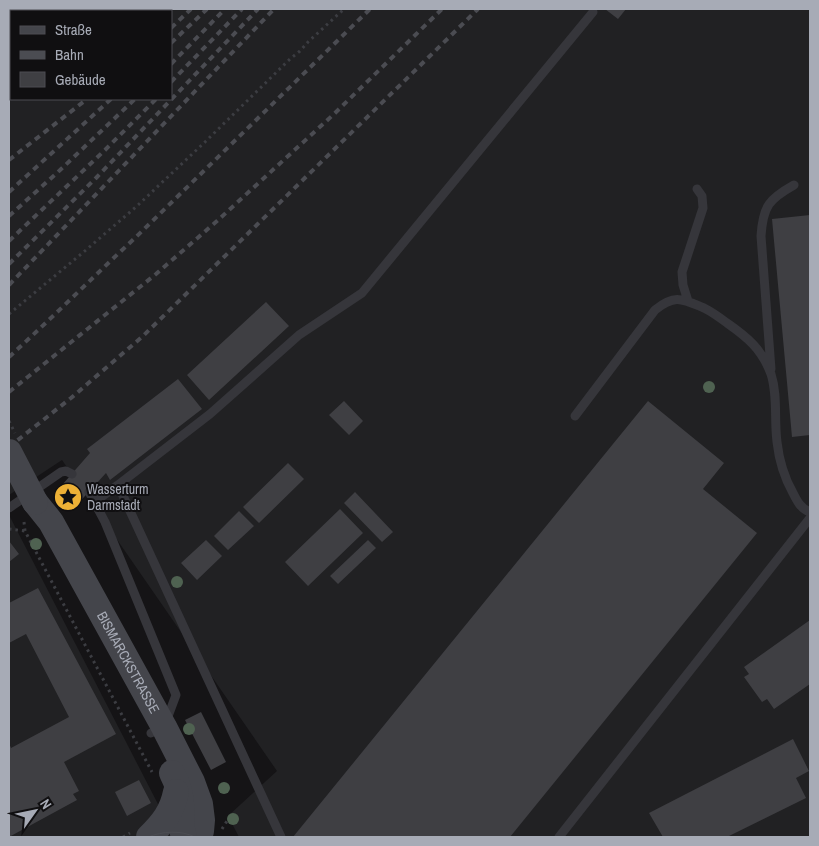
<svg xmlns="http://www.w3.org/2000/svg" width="819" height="846" viewBox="0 0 819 846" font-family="'Archivo Narrow',sans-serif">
	<rect width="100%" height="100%" fill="#151416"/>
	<path fill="#212123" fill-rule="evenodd" d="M 9,9 L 810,9 L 810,837 L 239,837 L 228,816 L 277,771 L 62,460 L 9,495 ZM 11,11 L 171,11 L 171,99 L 11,99 Z
		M 9,515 L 175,837 L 9,837 Z"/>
	<path fill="#3f3f43" d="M 605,9 L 626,9 L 618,19 Z
		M 810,215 L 810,435 L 792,437 L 772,219 Z
		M 266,302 L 289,326 L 209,400 L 187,375 Z
		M 178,379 L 202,409 L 110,480 L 106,473 L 74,508 L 67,509 L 61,508 L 58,504 L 55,499 L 56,492 L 90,453 L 87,449 Z
		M 344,401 L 363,421 L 349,435 L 329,415 Z
		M 648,401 L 724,463 L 703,489 L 757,533 L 510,837 L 293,837 Z
		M 288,463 L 304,479 L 259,523 L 243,507 Z
		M 355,492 L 393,532 L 382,542 L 344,503 Z
		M 340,509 L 363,533 L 308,586 L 285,562 Z
		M 239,511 L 254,526 L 228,550 L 214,536 Z
		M 206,540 L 222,556 L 197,580 L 181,563 Z
		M 368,540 L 376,548 L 338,584 L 330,576 Z
		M 9,541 L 19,554 L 9,562 Z
		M 38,588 L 116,734 L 64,762 L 79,791 L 73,794 L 77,800 L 9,837 L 9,743 L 11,748 L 69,717 L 26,634 L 9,643 L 9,603 Z
		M 810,620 L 810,684 L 774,709 L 767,699 L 762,702 L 744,677 L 749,674 L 744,667 Z
		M 201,712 L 226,762 L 211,770 L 185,720 Z
		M 793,739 L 809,771 L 796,778 L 806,798 L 727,837 L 663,837 L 649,813 Z
		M 139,780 L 151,803 L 127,816 L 115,792 Z"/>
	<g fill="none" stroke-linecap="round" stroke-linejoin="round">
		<path stroke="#3c3d42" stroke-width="3" stroke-dasharray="2.5 4" stroke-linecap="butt" d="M 16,11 L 18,9
			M 94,11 L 97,9
			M 9,19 L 11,16
			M 9,78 L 11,76
			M 9,314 L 86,250 L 137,206 L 206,141 L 290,59 L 300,51 L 308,42 L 344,9
			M 24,522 L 25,531 L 152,772
			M 9,529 L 25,531
			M 222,829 L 227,821
			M 123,837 L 130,833"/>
		<path stroke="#36363b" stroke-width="9" d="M 688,301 L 683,285 L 682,272 L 703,208 L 702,196 L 697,189
			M 771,369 L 761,236 C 763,206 769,199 794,185
			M 575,416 L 655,310 C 675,294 682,299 704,308 C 712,312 719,317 727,323 C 747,337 762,349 771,374 C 778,396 774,419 777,442 C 779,460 784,477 793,493 C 797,501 801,509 810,512
			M 89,492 L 105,522 L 176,695 L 164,727 L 151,733
			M 94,502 L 118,485
			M 9,508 L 61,472 L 66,471 L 72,474
			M 281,837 L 118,485 L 210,414 L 299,335 L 362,293 L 593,12
			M 559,837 L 810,518"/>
		<g stroke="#44454b" stroke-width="26">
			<path id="s1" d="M 35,502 L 51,522 L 164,727 L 192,782 L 200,804 L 202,820 L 201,831 L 193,837"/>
			<path d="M 172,773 C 177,783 181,793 181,804 C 182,815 180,826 184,837"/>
			<path d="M 149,837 C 163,823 172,812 176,792"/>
		</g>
		<path stroke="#4b4c52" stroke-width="1" d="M 148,837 C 163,831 181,830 195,837"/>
		<path stroke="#4b4c52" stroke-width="4" stroke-dasharray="6 5" stroke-linecap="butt" d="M 171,28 L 191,9
			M 171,43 L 207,9
			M 171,64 L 225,9
			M 171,82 L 242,9
			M 9,160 L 87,99
			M 9,192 L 111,99
			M 9,216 L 58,172 L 135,99
			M 9,241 L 105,150 L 156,99
			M 9,264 L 96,178 L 258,9
			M 9,285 L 274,9
			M 9,357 C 52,318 93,277 136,237 L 370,9
			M 9,392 L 156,274 L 217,221 L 334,114 L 442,9
			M 9,447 L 71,398 L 143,336 L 478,9"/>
		<path stroke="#3c3d42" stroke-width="3" stroke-dasharray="2.5 4" stroke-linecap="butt" d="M 9,421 L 15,433"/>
		<path stroke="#44454b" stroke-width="26" d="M 9,452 L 35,502"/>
	</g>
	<g fill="#4f6251">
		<circle cx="709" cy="387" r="6"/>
		<circle cx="36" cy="544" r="6"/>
		<circle cx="177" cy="582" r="6"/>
		<circle cx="189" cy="729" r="6"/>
		<circle cx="224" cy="788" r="6"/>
		<circle cx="233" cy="819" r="6"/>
	</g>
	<defs>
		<symbol id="sight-disc" viewBox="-11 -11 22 22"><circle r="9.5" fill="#edb136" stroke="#100f11"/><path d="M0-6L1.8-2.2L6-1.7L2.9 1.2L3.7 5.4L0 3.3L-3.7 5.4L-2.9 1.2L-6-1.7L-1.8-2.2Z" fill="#111"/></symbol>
	</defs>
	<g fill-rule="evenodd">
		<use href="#sight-disc" x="52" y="481" width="32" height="32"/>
	</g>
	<g text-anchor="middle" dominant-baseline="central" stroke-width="4" stroke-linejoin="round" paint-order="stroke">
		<g font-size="14" fill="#a7abb6" stroke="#100f11" text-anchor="start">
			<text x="87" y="489">Wasserturm<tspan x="87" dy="16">Darmstadt</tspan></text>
		</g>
		<g font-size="14" fill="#a7abb6" stroke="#100f11">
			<text stroke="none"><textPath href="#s1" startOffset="186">BISMARCKSTRASSE</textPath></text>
		</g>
	</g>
	<rect width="819" height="846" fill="none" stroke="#a7abb6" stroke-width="20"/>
	<rect x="10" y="10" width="162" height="90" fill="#100f11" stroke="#4c4d53"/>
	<rect x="20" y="26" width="25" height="8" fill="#44454b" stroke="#4c4d53"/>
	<text x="55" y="35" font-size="15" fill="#a7abb6">Straße</text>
	<rect x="20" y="51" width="25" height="8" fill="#4b4c52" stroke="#4c4d53"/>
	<text x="55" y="60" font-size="15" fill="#a7abb6">Bahn</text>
	<rect x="20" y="72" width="25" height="15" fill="#3f3f43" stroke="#4c4d53"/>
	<text x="55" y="85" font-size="15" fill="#a7abb6">Gebäude</text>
	<g transform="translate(35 811) rotate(57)" stroke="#100f11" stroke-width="4" paint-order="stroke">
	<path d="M0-4L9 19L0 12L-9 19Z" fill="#a7abb6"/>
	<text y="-8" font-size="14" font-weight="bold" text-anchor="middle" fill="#a7abb6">N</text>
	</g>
</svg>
